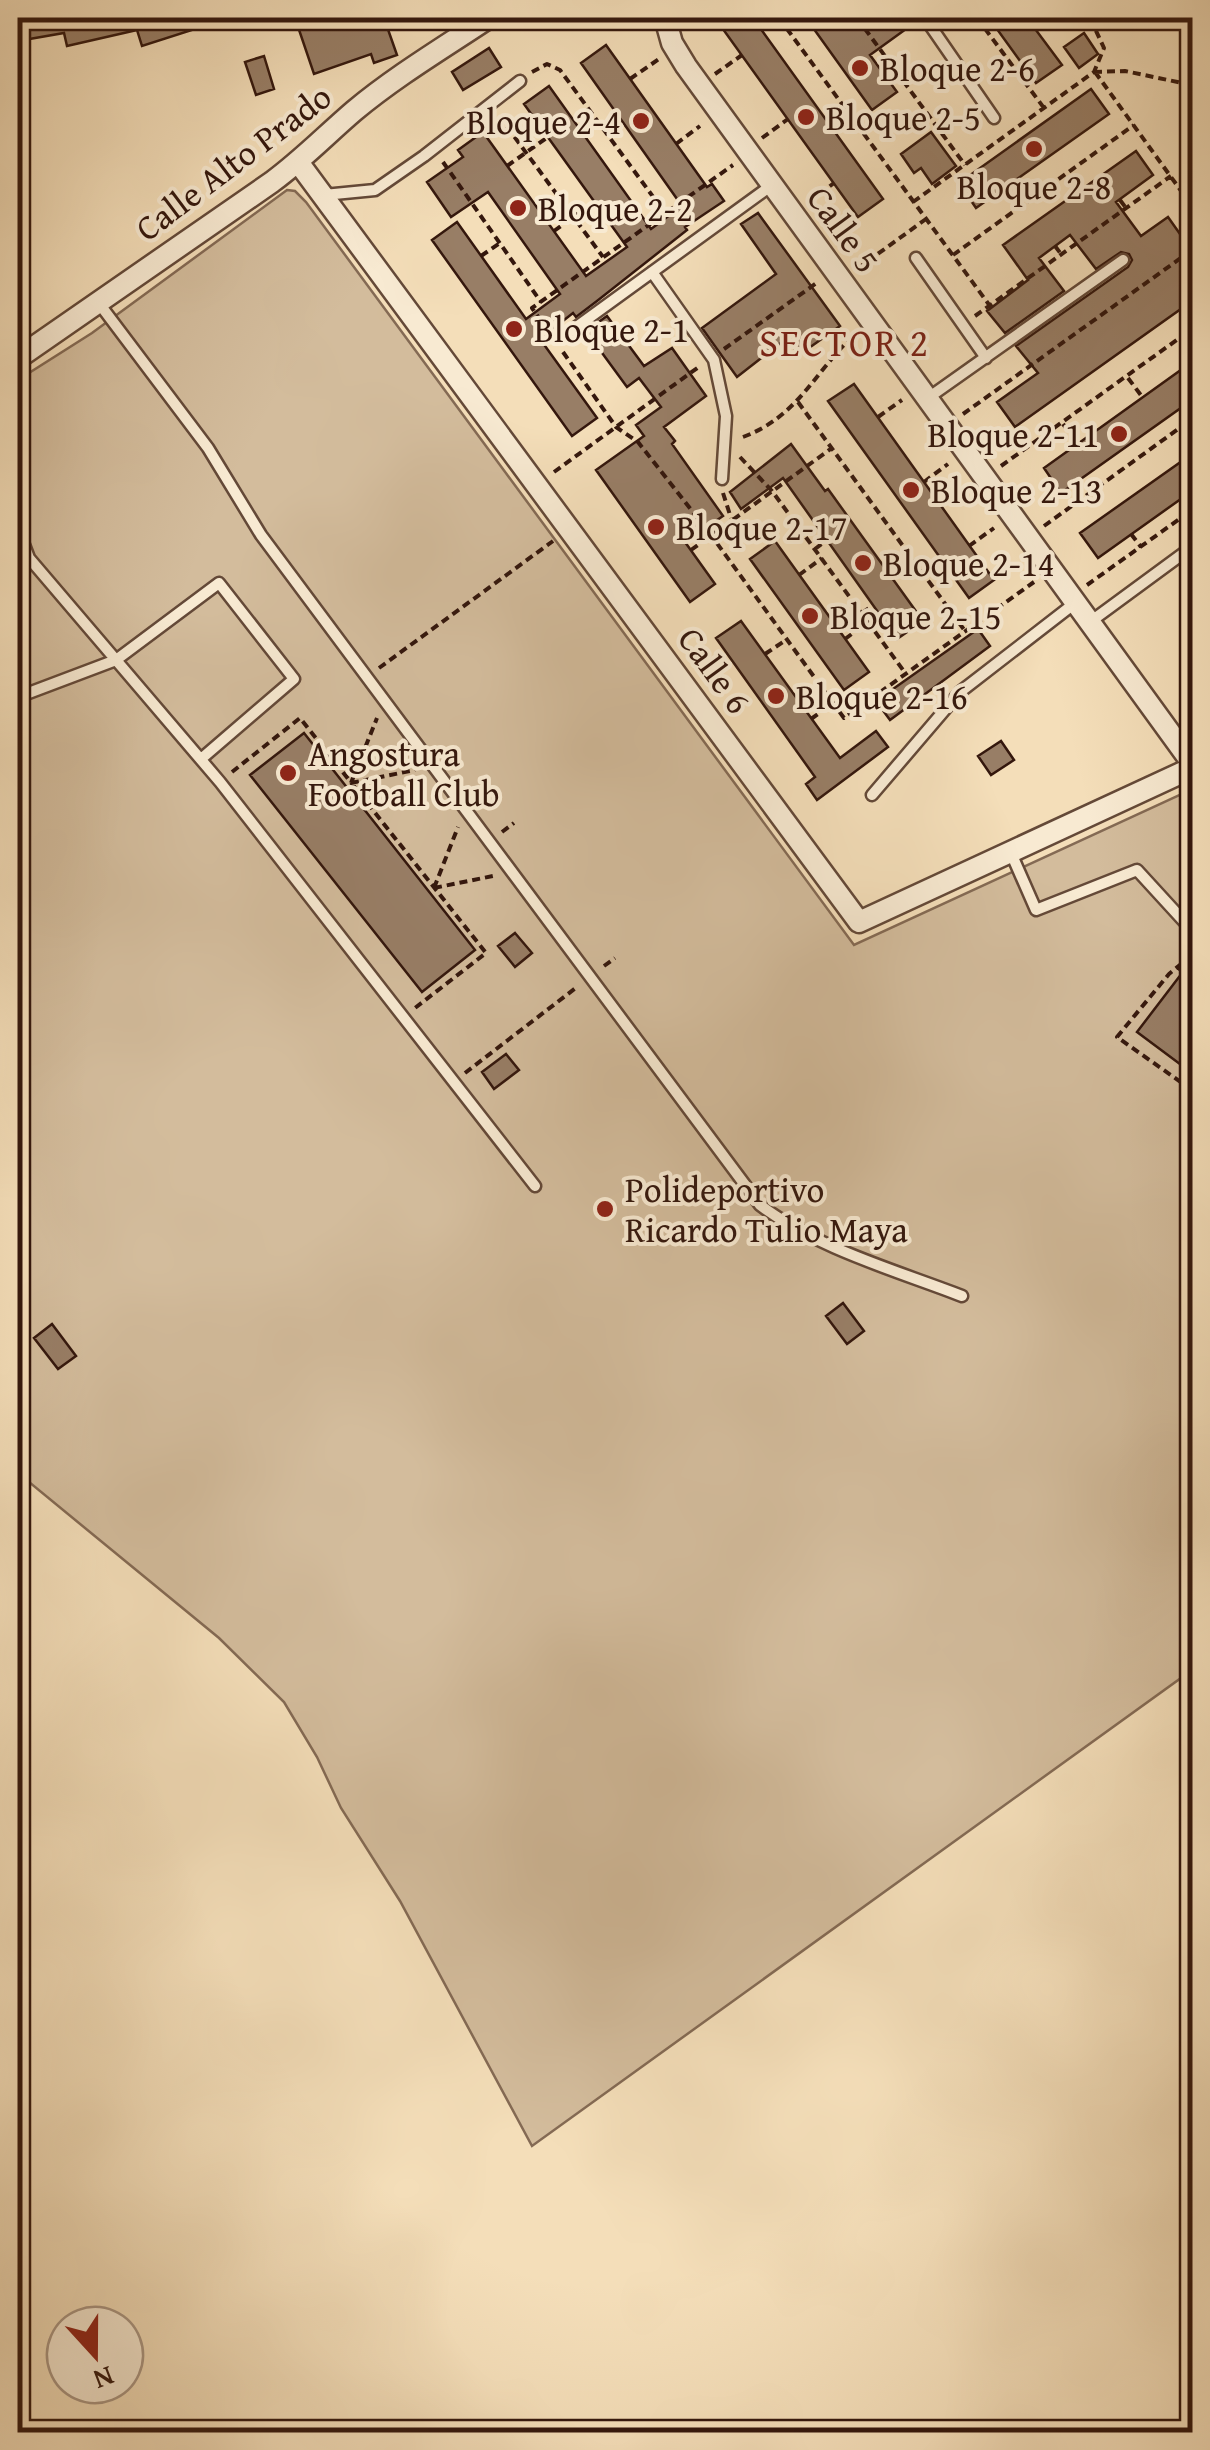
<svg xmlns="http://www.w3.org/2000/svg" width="1210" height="2450" viewBox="0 0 1210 2450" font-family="'Gentium Book Plus',serif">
	<rect width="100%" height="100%" fill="#f4deb9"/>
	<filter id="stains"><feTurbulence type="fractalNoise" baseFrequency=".002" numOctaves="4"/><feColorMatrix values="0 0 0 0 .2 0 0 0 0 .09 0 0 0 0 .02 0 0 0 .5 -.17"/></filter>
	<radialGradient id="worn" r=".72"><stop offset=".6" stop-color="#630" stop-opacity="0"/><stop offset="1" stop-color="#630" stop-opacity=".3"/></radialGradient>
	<path fill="#d3bc9c" stroke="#846a54" stroke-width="2.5" d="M 287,190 L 295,191 L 306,202 L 854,945 L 1188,791 L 1192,798 L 1192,1670 L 532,2146 L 400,1901 L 341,1808 L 317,1757 L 284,1702 L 219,1638 L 18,1473 L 18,380 L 92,333 Z"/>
	<path fill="#987e66" stroke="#34170d" stroke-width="2.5" d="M 18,18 L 219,18 L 220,21 L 142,46 L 137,30 L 67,46 L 64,33 L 18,41 Z
		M 295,18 L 384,18 L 397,55 L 374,63 L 371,54 L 314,74 Z
		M 715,18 L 753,18 L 883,199 L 858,217 Z
		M 806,18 L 916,18 L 917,21 L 870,55 L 897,92 L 872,110 Z
		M 989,18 L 1027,18 L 1062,65 L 1036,83 Z
		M 1084,33 L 1098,54 L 1079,68 L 1064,47 Z
		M 606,45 L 707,187 L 712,184 L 724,201 L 685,227 L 687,230 L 597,301 L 576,317 L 573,313 L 540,339 L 597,418 L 572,436 L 432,240 L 457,222 L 526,319 L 560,294 L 488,192 L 451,217 L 427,182 L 463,157 L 458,150 L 483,132 L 586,276 L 627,247 L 524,104 L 549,86 L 651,229 L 682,206 L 581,63 Z
		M 489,48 L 501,67 L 463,90 L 452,72 Z
		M 264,56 L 274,89 L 256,95 L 245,62 Z
		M 1091,89 L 1109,114 L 976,208 L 959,183 Z
		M 931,132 L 956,166 L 932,184 L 921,168 L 914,173 L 901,154 Z
		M 1136,151 L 1153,175 L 1116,202 L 1141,236 L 1168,217 L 1192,251 L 1192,301 L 1015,427 L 997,402 L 1038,373 L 1016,346 L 1128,267 L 1132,260 L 1129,254 L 1121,252 L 1096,269 L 1070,235 L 1039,258 L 1064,291 L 1005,333 L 987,311 L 1028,280 L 1003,245 Z
		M 758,213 L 840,326 L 799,355 L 787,338 L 737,377 L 702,328 L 776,274 L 741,224 Z
		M 607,316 L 644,366 L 672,348 L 706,396 L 664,427 L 675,441 L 672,444 L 723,516 L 685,542 L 715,584 L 690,602 L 596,470 L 644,436 L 636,425 L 661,407 L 639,378 L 627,387 L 586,331 Z
		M 1192,362 L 1192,400 L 1061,493 L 1044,468 Z
		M 854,384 L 994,580 L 969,598 L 828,401 Z
		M 791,444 L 825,491 L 828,489 L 923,621 L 897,639 L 783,478 L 741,509 L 730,492 Z
		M 1192,454 L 1192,491 L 1098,558 L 1080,533 Z
		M 775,541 L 869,672 L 844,690 L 750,559 Z
		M 741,621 L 840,758 L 876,731 L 888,747 L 817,800 L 806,784 L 815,777 L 716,638 Z
		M 978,629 L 990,646 L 890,720 L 876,701 Z
		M 304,733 L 475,950 L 422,992 L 250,775 Z
		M 1001,741 L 1014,760 L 991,775 L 978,756 Z
		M 515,933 L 532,953 L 515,967 L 498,946 Z
		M 1179,977 L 1192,987 L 1192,1073 L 1137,1032 Z
		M 506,1054 L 519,1070 L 494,1089 L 482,1072 Z
		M 843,1303 L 864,1331 L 847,1344 L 826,1316 Z
		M 52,1324 L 76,1356 L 58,1369 L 34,1338 Z"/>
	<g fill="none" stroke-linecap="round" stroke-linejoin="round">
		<defs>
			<path id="lane" d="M 925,18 L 994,118
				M 324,195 L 375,190 L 424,156 L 520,81
				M 916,258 L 986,358
				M 652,272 L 714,360 L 726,416 L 722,479
				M 98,302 L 208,448 L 261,535 L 760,1205 C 818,1249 895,1270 962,1296
				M 564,336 L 772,185
				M 928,398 L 1123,260
				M 18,529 L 29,558 L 220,782 L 535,1186
				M 1090,622 L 1192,547
				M 18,697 L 116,660 L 219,583 L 294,679 L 201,759
				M 872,795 L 960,692 L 1075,603
				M 1011,853 L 1036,910 L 1137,870 L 1191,929"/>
			<path id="street" d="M 665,18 L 672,43 L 686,66 L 1192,763
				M 298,162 L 859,922 L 1192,768
				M 18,358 L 272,182 C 302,160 326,135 354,111 C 396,76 443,48 488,18"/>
		</defs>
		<use href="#lane" stroke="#644938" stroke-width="15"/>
		<use href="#street" stroke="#644938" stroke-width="25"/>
		<path stroke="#34170d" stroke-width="4" stroke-dasharray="8 5" stroke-linecap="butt" d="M 779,18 L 990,306
			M 857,18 L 965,165
			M 977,18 L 1044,108
			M 532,72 L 547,64 L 560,70 L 665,213
			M 1094,72 L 1125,71 L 1192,85
			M 1095,72 L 1192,206
			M 715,74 L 742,55
			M 630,79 L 659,59
			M 499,116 L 603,257
			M 762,138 L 788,119
			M 676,144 L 700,126
			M 443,162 L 541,302
			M 507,166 L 548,137
			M 1120,200 L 1126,208
			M 809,202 L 834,183
			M 913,202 L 1094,72 L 1104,48 L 1090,18
			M 554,231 L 594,202
			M 1055,246 L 1061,254
			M 953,255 L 1134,125
			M 481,256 L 500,243
			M 857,269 L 926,219
			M 975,316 L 1171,176
			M 549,332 L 532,308 L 733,165
			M 724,349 L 818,282
			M 563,352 L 616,427 L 638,442 L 711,535 L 844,718 L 1034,582
			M 1128,378 L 1143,398
			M 798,402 L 965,631
			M 963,414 L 1192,250
			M 878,417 L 902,400
			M 1063,424 L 1078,444
			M 743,437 C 799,416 814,372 855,334
			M 740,457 L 772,491 L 906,674
			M 1001,466 L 1192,329
			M 554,472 L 700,366
			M 924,482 L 948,464
			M 723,493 L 731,518
			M 1044,526 L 1192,419
			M 1131,534 L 1141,547
			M 969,546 L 994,528
			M 815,549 L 827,540
			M 691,550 L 832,448
			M 799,575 L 822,558
			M 1087,585 L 1192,510
			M 862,613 L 873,605
			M 845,639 L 868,622
			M 765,654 L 786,640
			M 379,668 L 553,541
			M 811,719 L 832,704
			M 232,772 L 300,718 L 486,953 L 415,1008
			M 351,783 L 415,770
			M 351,783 L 377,718
			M 502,832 L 514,823
			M 434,888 L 493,876
			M 434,888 L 458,827
			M 1192,955 L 1169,974 L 1117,1037 L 1192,1090
			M 604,966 L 615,958
			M 1177,967 L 1192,979
			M 465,1073 L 577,987"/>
		<use href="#lane" stroke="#f8ead2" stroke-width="10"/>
		<use href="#street" stroke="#f8ead2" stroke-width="20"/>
	</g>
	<g fill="#8f2418" stroke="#f8ead2" stroke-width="4">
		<circle cx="860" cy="68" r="10"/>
		<circle cx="806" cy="117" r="10"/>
		<circle cx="641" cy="121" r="10"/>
		<circle cx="1034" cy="149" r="10"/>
		<circle cx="518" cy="208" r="10"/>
		<circle cx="514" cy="329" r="10"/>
		<circle cx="1119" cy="434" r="10"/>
		<circle cx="911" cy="490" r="10"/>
		<circle cx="656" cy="527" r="10"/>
		<circle cx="863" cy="563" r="10"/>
		<circle cx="810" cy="616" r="10"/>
		<circle cx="776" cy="696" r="10"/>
		<circle cx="288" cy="773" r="10"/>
		<circle cx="605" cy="1209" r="10"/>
	</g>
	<g text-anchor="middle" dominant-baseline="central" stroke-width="8" stroke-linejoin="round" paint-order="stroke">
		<g font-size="35" fill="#34170d" stroke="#f8ead2" text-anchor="start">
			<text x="880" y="68">Bloque 2-6</text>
			<text x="826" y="117">Bloque 2-5</text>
			<text x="621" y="121" text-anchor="end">Bloque 2-4</text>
			<text x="1034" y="186" text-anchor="middle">Bloque 2-8</text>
			<text x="538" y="208">Bloque 2-2</text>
			<text x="534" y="329">Bloque 2-1</text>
			<text x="1099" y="434" text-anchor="end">Bloque 2-11</text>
			<text x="931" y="490">Bloque 2-13</text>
			<text x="676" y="527">Bloque 2-17</text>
			<text x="883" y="563">Bloque 2-14</text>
			<text x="830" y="616">Bloque 2-15</text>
			<text x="796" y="696">Bloque 2-16</text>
			<text x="308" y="753">Angostura<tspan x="308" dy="40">Football Club</tspan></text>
			<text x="625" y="1189">Polideportivo<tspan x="625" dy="40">Ricardo Tulio Maya</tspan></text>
		</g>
		<g font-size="35" fill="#34170d" stroke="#f8ead2">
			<text transform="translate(233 162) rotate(-37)">Calle Alto Prado</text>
			<text transform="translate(844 229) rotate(54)">Calle 5</text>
			<text transform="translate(715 670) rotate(54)">Calle 6</text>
		</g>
		<g font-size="38" letter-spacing="2.5" fill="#7a1f14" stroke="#f8ead2">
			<text x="845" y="342">SECTOR 2</text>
		</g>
	</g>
	<rect width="1210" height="2450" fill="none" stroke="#f4deb9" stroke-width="60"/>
	<rect x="20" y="20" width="1170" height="2410" fill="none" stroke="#34170d" stroke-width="5"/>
	<rect x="30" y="30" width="1150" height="2390" fill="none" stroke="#34170d" stroke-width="2.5"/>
	<g transform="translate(95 2355) rotate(159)"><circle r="48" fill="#f8ead2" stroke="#aa9683" stroke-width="2.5"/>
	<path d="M0-8L18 38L0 25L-18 38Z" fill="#8f2418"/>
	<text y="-15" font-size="28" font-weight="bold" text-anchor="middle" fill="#34170d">N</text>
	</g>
	<rect width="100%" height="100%" filter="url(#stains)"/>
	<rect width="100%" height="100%" fill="url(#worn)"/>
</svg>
